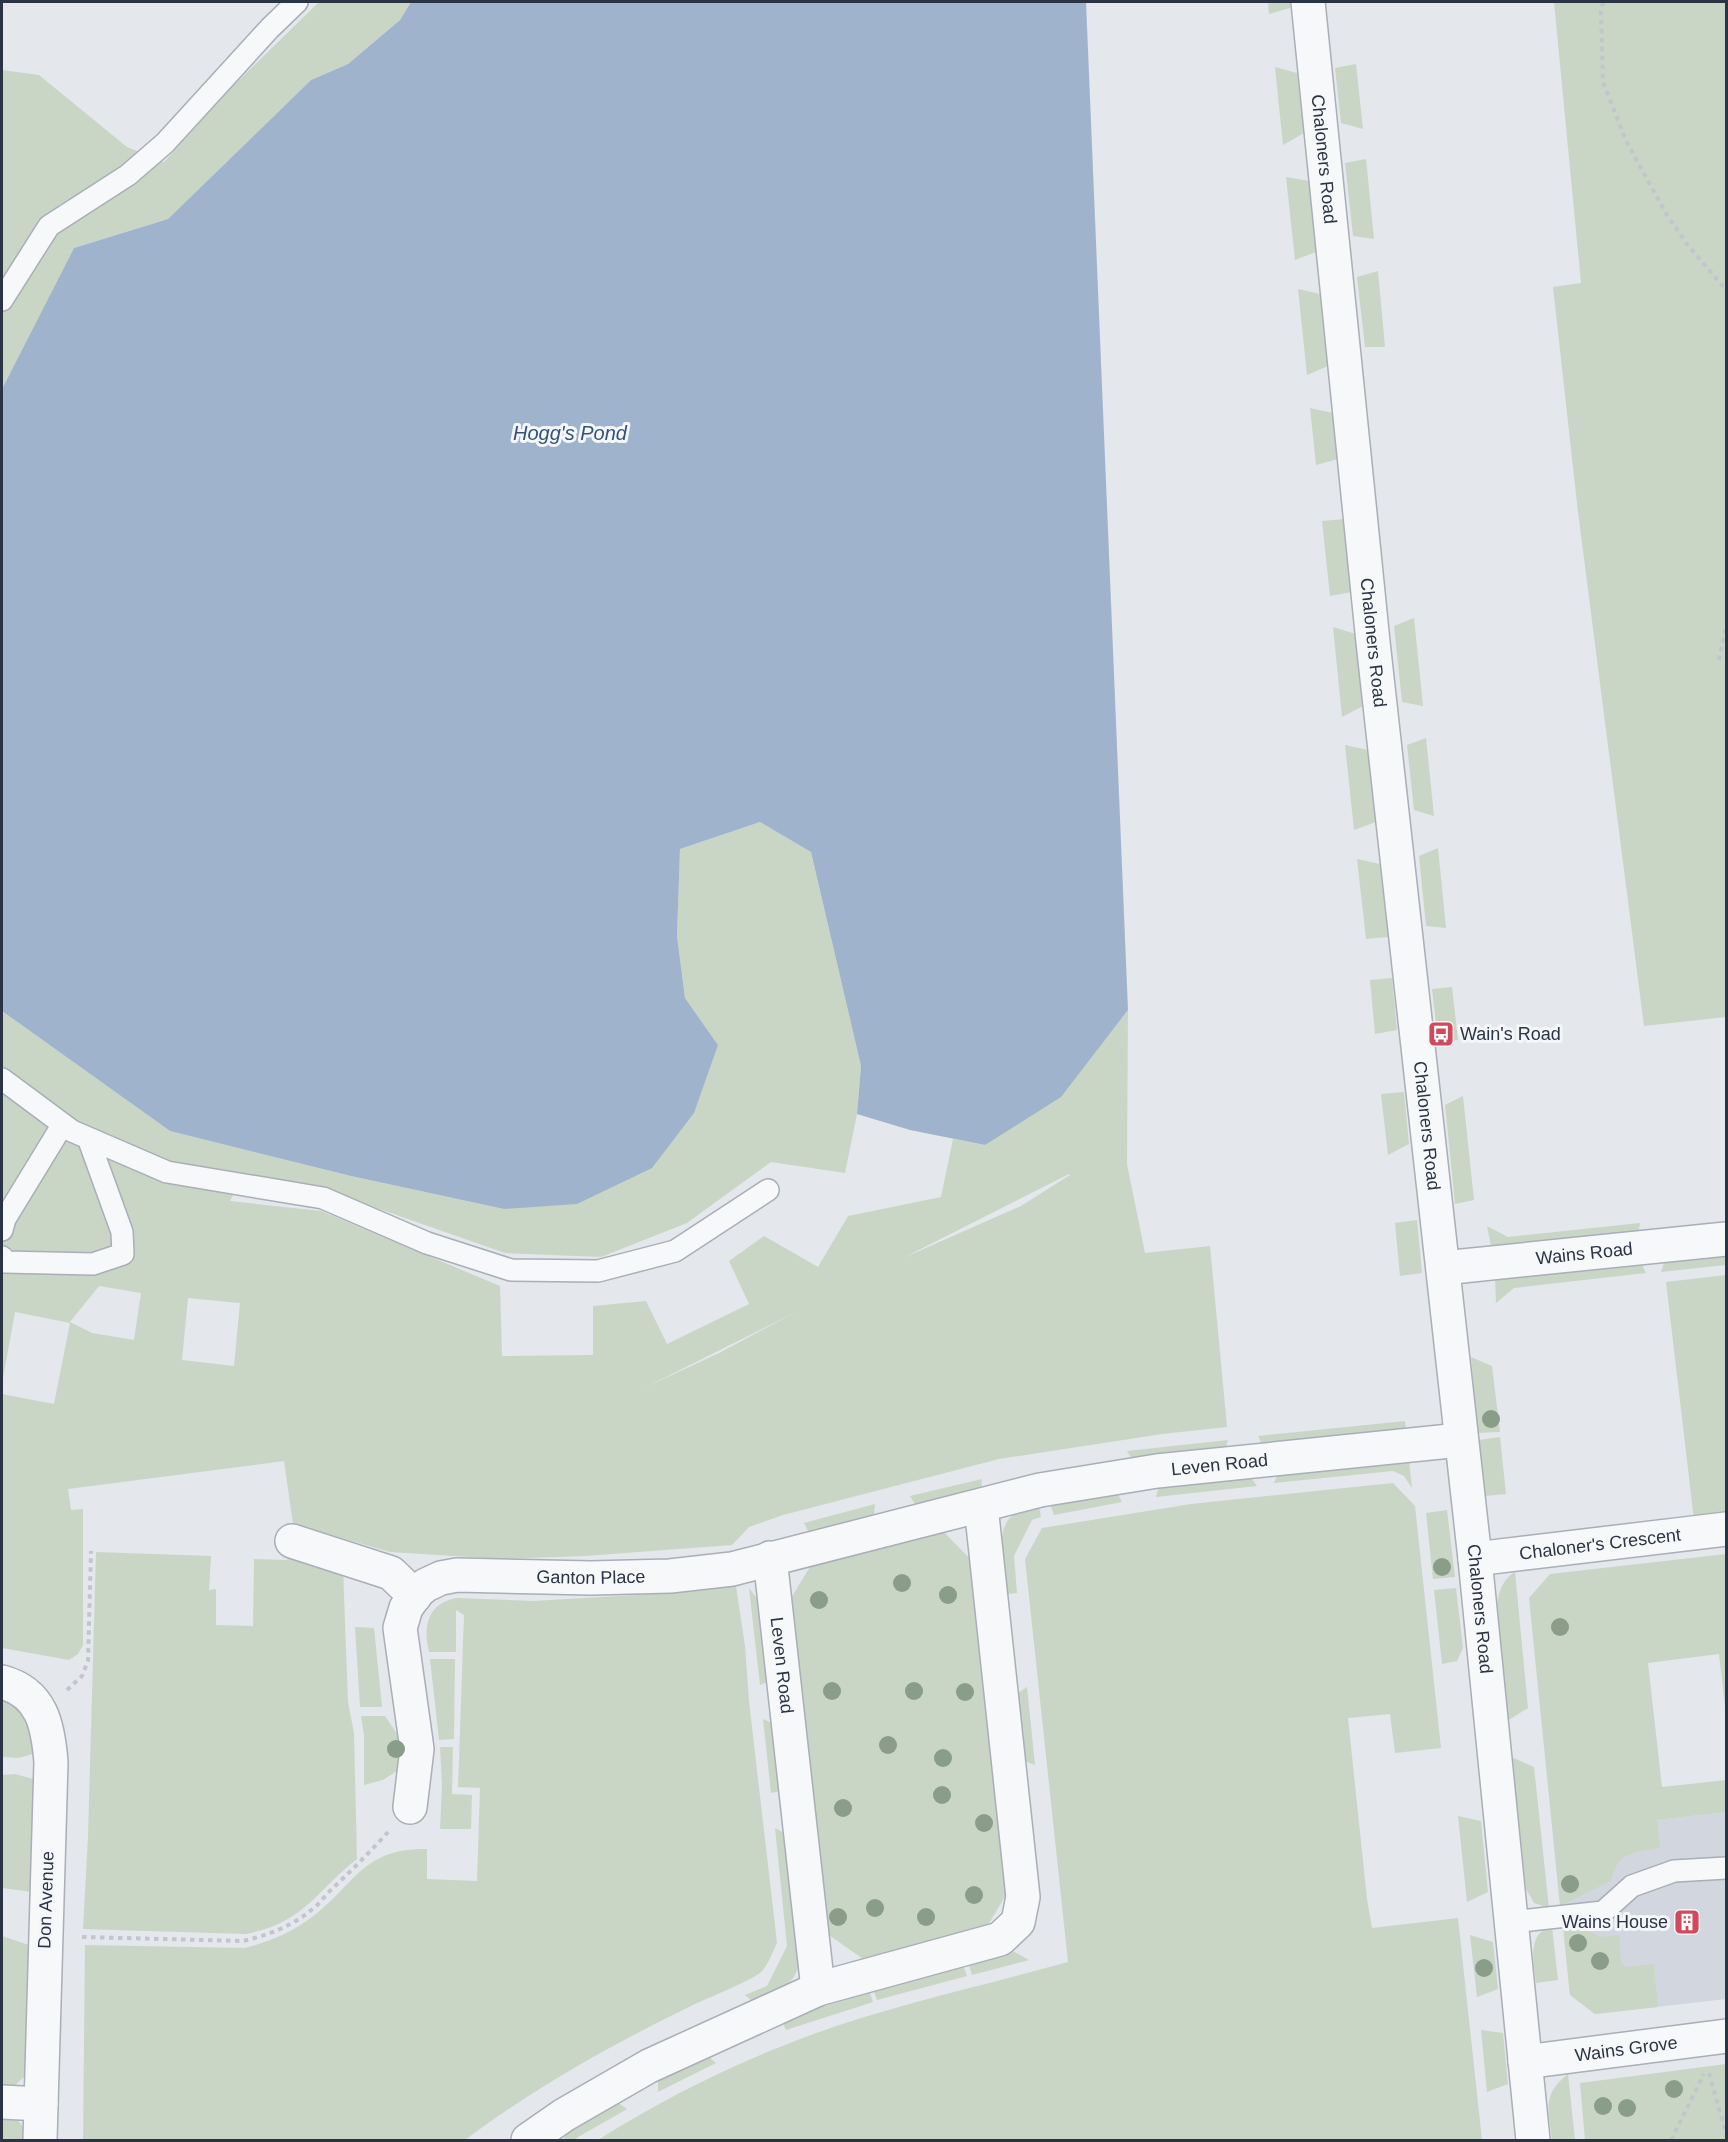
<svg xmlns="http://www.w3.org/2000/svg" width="1728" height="2142" viewBox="0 0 1728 2142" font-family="Arial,sans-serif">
	<rect width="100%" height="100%" fill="#e4e7ec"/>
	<path fill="#d2d6de" d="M 1726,1812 L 1726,1999 L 1595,2014 L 1570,1995 L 1553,1832 Z"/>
	<path fill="#c9d6c5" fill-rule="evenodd" d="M 319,2 L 411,2 L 400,20 L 348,64 L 311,80 L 168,219 L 74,248 L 2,389 L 2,70 L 39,75 L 127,147 L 164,162 L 231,88 Z
		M 1268,2 L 1290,2 L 1290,8 L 1269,14 Z
		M 1554,2 L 1726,2 L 1726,1017 L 1644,1026 L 1578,512 L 1553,287 L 1581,283 Z
		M 1356,64 L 1363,129 L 1341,123 L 1335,68 Z
		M 1275,67 L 1297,73 L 1304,133 L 1283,145 Z
		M 1366,159 L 1374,239 L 1353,236 L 1345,163 Z
		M 1286,177 L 1309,181 L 1316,252 L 1295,260 Z
		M 1378,271 L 1385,347 L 1365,347 L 1357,277 Z
		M 1298,289 L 1320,294 L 1328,366 L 1307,375 Z
		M 1310,408 L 1333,413 L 1338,459 L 1316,465 Z
		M 1344,519 L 1352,592 L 1330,596 L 1322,521 Z
		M 1414,618 L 1423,706 L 1402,702 L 1394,626 Z
		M 1333,627 L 1356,634 L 1363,706 L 1342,717 Z
		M 1426,738 L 1434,816 L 1414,810 L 1407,745 Z
		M 1345,745 L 1368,750 L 1376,822 L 1354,830 Z
		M 760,822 L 811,852 L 861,1066 L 857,1114 L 845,1173 L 771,1162 L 687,1223 L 601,1257 L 505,1253 L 325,1190 L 245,1173 L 230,1201 L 321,1211 L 500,1286 L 502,1356 L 593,1355 L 593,1306 L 646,1301 L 667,1344 L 749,1304 L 729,1261 L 764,1236 L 818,1267 L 848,1216 L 941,1197 L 953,1139 L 985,1145 L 1065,1091 L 1128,1010 L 1127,1164 L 1145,1253 L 1210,1246 L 1227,1427 L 1162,1434 L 999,1459 L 783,1515 L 749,1527 L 732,1545 L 585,1556 L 502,1559 L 390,1552 L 293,1524 L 284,1461 L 68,1489 L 71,1510 L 83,1509 L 83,1645 L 78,1654 L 69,1660 L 2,1648 L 2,1394 L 54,1404 L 70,1323 L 15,1312 L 2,1384 L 2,1011 L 170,1131 L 351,1176 L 504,1209 L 718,1045 L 685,998 L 677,936 L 680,849 ZM 1070,1175 L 1021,1206 L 903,1258 L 1069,1174 ZM 99,1286 L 141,1293 L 134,1340 L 92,1333 L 70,1322 ZM 188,1298 L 240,1303 L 234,1366 L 182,1360 ZM 796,1312 L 719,1353 L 646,1387 Z
		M 1438,848 L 1446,928 L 1426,926 L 1419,856 Z
		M 1357,859 L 1380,864 L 1388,937 L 1366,939 Z
		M 1392,978 L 1397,1030 L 1375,1034 L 1370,980 Z
		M 1452,987 L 1458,1040 L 1438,1041 L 1432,989 Z
		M 1404,1092 L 1409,1144 L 1388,1155 L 1381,1094 Z
		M 1463,1096 L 1474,1200 L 1455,1204 L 1445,1105 Z
		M 1417,1220 L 1422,1273 L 1400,1276 L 1395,1223 Z
		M 1640,1223 L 1638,1235 L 1492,1251 L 1487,1226 L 1508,1237 Z
		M 1726,1254 L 1726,1265 L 1661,1272 L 1665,1260 Z
		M 1641,1263 L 1646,1273 L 1514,1288 L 1496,1303 L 1495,1277 Z
		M 1726,1275 L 1726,1516 L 1694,1520 L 1666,1282 Z
		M 1471,1357 L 1492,1366 L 1500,1432 L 1478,1433 Z
		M 1405,1421 L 1406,1431 L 1263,1446 L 1258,1436 Z
		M 1500,1437 L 1506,1494 L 1485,1496 L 1479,1440 Z
		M 1228,1440 L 1225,1451 L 1134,1462 L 1127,1451 Z
		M 1409,1460 L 1412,1488 L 1404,1476 L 1393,1471 L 1274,1483 L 1278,1473 Z
		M 1249,1475 L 1257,1486 L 1156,1497 L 1159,1485 Z
		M 982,1479 L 981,1490 L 915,1504 L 910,1496 Z
		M 1393,1483 L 1415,1506 L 1441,1748 L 1395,1753 L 1390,1714 L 1348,1718 L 1367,1899 L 1372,1928 L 1458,1918 L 1482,2140 L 598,2140 C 655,2104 717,2072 780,2047 C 872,2009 972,1989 1068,1962 L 1025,1559 L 1042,1528 L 1191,1504 Z
		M 1117,1492 L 1122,1502 L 1054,1515 L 1050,1504 Z
		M 875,1504 L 874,1515 L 809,1533 L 804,1523 Z
		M 1039,1506 L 1041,1517 L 1032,1520 L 1014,1556 L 1017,1593 L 1007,1594 C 1004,1572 992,1526 1016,1513 C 1023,1509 1032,1508 1039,1506 Z
		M 1447,1510 L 1455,1577 L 1433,1579 L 1426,1513 Z
		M 940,1528 L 975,1564 L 1007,1893 L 984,1932 L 866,1961 L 826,1933 L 791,1598 L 813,1562 Z
		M 96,1552 L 211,1556 L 209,1590 L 216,1589 L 216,1625 L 253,1626 L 254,1559 L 287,1560 L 292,1555 L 343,1568 L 348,1702 L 354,1733 L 357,1859 C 315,1892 303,1924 245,1934 L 83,1929 L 88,1836 Z
		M 1726,1554 L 1726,1716 L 1719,1654 L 1648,1663 L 1662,1787 L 1726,1780 L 1726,1812 L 1657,1820 L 1660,1848 C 1634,1852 1617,1852 1611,1881 L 1560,1906 L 1529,1598 L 1550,1574 Z
		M 1515,1572 L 1528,1708 L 1507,1721 L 1497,1604 C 1499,1591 1503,1579 1515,1572 Z
		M 736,1586 L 745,1646 L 749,1701 L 777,1943 C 773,1951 769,1963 762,1971 C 756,1979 702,2000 689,2007 C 611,2045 534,2088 465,2140 L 83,2140 L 85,1945 L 245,1948 C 269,1942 292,1932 312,1917 C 356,1884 362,1848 427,1849 L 427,1879 L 477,1881 L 480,1788 L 458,1787 L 464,1615 L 456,1610 L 456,1652 L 429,1652 C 423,1627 427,1603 457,1598 L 533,1601 L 686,1592 Z
		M 749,1588 L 761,1604 L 770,1681 L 760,1685 Z
		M 1456,1588 L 1463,1648 L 1457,1661 L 1442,1664 L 1434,1590 Z
		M 355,1627 L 374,1628 L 382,1707 L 360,1707 Z
		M 430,1659 L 455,1659 L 454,1739 L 439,1740 Z
		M 1027,1687 L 1035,1765 L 1025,1761 L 1018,1693 Z
		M 2,1697 C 26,1711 32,1726 37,1753 L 18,1758 L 3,1757 Z
		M 361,1716 L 385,1716 L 402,1741 L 400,1769 L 383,1780 L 364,1785 L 364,1735 Z
		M 763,1719 L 774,1724 L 781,1791 L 771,1793 Z
		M 440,1747 L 453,1747 L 452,1794 L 472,1795 L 471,1829 L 440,1829 L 442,1785 Z
		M 1511,1757 L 1534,1767 L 1549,1908 L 1534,1903 L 1526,1889 Z
		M 15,1774 L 37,1780 L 33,1892 L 2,1888 L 2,1775 Z
		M 1458,1816 L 1481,1821 L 1488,1892 L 1467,1902 Z
		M 775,1828 L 786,1834 L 799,1963 C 795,1987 773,1993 754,2003 L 745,1995 L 767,1986 L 787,1946 Z
		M 1563,1925 L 1579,1925 L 1600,1937 L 1619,1935 L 1621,1961 L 1623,1965 L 1628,1967 L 1654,1964 L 1658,2007 L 1595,2014 L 1570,1995 Z
		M 1552,1927 L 1558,1980 L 1536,1983 C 1534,1964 1526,1932 1552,1927 Z
		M 1470,1935 L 1493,1942 L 1498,1989 L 1477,1997 Z
		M 2,1936 L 32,1946 L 27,2074 L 12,2088 L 2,2091 Z
		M 1011,1950 L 1029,1960 L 972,1975 L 969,1965 Z
		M 964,1967 L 967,1976 L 877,2000 L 874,1992 Z
		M 870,1993 L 873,2002 L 786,2030 L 782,2021 L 815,2009 Z
		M 1481,2030 L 1503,2033 L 1508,2084 L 1487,2092 Z
		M 707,2055 L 716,2063 L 658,2092 L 658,2079 Z
		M 1726,2064 L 1726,2140 L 1585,2140 L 1580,2083 Z
		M 1568,2074 L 1575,2140 L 1552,2140 C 1549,2110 1541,2095 1568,2074 Z
		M 617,2102 L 627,2109 L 573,2140 L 565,2140 L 563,2134 Z
		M 2,2112 C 17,2118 25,2124 27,2140 L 2,2140 Z"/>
	<path fill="#9fb4cc" d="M 411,2 L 1086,2 L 1128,1010 L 1061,1097 L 985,1145 L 910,1130 L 857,1114 L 861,1066 L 811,852 L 760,822 L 680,849 L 677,936 L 685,998 L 718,1045 L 694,1113 L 652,1168 L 577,1204 L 504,1209 L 351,1176 L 170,1131 L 2,1011 L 2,389 L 74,248 L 168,219 L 311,80 L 348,64 L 400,20 Z"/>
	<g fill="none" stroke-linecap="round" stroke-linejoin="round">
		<defs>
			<path id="service" d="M 2,300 L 49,226 L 128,175 L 165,143 L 270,28 L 297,2
				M 2,1079 L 72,1131 L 167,1172 L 323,1198 L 427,1243 L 511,1270 L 598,1271 L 675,1251 L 768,1190
				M 2,1230 L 5,1219 L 63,1124
				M 2,1257 L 4,1262 L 93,1264 L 123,1254 L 122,1232 L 88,1138
				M 1511,1922 L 1603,1912 L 1632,1886 L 1674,1871 L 1726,1868"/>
			<g id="minor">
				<path id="s1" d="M 1308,2 L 1373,642 L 1475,1559 L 1533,2140"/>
				<path id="s2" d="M 1443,1268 L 1726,1239"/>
				<path d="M 292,1541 L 391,1573 L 415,1596"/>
				<path id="s3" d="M 770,1558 L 818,1989"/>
				<path id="s4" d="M 1475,1559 L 1726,1529"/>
				<path d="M 2,1682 C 42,1693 48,1725 51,1762 L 40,2140"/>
				<path id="s5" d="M 410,1807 L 417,1749 L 400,1628 L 406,1608 L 417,1592 L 426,1585 L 441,1578 L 457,1575 L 591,1578 L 670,1576 L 732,1569 L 1040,1490 L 1157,1471 L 1460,1440"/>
				<path id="s6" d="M 1525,2062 L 1726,2036"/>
				<path d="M 2,2102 L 41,2104"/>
				<path d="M 528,2140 L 564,2115 L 649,2066 L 818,1989 L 1000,1939 L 1018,1922 L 1023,1897 L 981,1506"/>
			</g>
		</defs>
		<use href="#service" stroke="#a9aeb7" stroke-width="24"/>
		<use href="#minor" stroke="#a9aeb7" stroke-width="36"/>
		<path stroke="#c2c5cb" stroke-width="4" stroke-dasharray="4.5 4.5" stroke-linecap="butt" d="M 1603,2 L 1601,11 L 1603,82 L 1626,141 L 1667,215 L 1687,244 L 1726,290
			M 1719,660 L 1726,626
			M 67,1690 L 82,1676 L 88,1661 L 91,1551
			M 82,1937 L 243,1941 C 266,1936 292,1926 310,1911 C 319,1905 325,1895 333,1888 C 352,1870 370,1852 388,1832
			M 1709,2073 L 1726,2133
			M 1671,2140 L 1704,2074"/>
		<use href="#service" stroke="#f7f8fa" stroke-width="21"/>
		<use href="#minor" stroke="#f7f8fa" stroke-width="33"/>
	</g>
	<g fill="#899d89">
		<circle cx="1491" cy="1419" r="9"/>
		<circle cx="1442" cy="1567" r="9"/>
		<circle cx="902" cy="1583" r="9"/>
		<circle cx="948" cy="1595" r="9"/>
		<circle cx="819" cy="1600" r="9"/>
		<circle cx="1560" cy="1627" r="9"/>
		<circle cx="832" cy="1691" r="9"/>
		<circle cx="914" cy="1691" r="9"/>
		<circle cx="965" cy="1692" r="9"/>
		<circle cx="888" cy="1745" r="9"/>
		<circle cx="396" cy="1749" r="9"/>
		<circle cx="943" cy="1758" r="9"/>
		<circle cx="942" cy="1795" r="9"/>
		<circle cx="843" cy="1808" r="9"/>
		<circle cx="984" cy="1823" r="9"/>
		<circle cx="1570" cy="1884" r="9"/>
		<circle cx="974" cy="1895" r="9"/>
		<circle cx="875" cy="1908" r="9"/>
		<circle cx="838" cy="1917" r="9"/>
		<circle cx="926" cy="1917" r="9"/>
		<circle cx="1578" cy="1943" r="9"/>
		<circle cx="1600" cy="1961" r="9"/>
		<circle cx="1484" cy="1968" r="9"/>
		<circle cx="1674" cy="2089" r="9"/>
		<circle cx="1603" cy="2106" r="9"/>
		<circle cx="1627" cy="2108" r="9"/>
	</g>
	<defs>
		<symbol id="bus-square" viewBox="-11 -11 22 22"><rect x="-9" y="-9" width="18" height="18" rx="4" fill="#d1495b" stroke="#f4f6f9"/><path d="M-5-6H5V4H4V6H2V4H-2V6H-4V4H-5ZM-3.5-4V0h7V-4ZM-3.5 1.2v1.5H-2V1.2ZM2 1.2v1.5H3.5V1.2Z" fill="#fff"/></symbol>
		<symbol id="building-square" viewBox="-11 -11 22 22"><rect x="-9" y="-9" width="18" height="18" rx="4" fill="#d1495b" stroke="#f4f6f9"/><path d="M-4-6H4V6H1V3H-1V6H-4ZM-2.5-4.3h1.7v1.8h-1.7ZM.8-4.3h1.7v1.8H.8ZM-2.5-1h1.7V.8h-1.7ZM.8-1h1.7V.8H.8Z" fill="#fff"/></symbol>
	</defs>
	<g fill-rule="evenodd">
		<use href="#bus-square" x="1426" y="1019" width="30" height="30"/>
		<use href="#building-square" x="1672" y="1907" width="30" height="30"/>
	</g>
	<g text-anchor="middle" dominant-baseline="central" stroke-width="6" stroke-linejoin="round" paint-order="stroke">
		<g font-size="18" fill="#2b3445" stroke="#f4f6f9">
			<text stroke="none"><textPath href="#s1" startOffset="158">Chaloners Road</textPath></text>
			<text stroke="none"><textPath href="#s1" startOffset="644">Chaloners Road</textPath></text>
			<text stroke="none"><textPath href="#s1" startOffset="1130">Chaloners Road</textPath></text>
			<text stroke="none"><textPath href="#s2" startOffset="142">Wains Road</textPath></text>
			<text stroke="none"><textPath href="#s5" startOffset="1040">Leven Road</textPath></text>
			<text stroke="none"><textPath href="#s4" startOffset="126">Chaloner's Crescent</textPath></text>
			<text stroke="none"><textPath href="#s5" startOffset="399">Ganton Place</textPath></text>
			<text stroke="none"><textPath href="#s1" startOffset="1616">Chaloners Road</textPath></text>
			<text stroke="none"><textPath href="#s3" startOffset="108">Leven Road</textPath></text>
			<text transform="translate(46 1900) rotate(-88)">Don Avenue</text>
			<text stroke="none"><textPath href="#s6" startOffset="102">Wains Grove</textPath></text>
		</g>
		<g font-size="18" fill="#2b3445" stroke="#f4f6f9" text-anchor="start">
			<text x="1460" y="1034">Wain's Road</text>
			<text x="1668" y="1922" text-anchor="end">Wains House</text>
		</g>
		<g font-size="20" font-style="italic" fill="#34527a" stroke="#f4f6f9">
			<text x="570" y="433">Hogg's Pond</text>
		</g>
	</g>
	<rect width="1728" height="2142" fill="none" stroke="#2b3445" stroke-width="6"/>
</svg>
